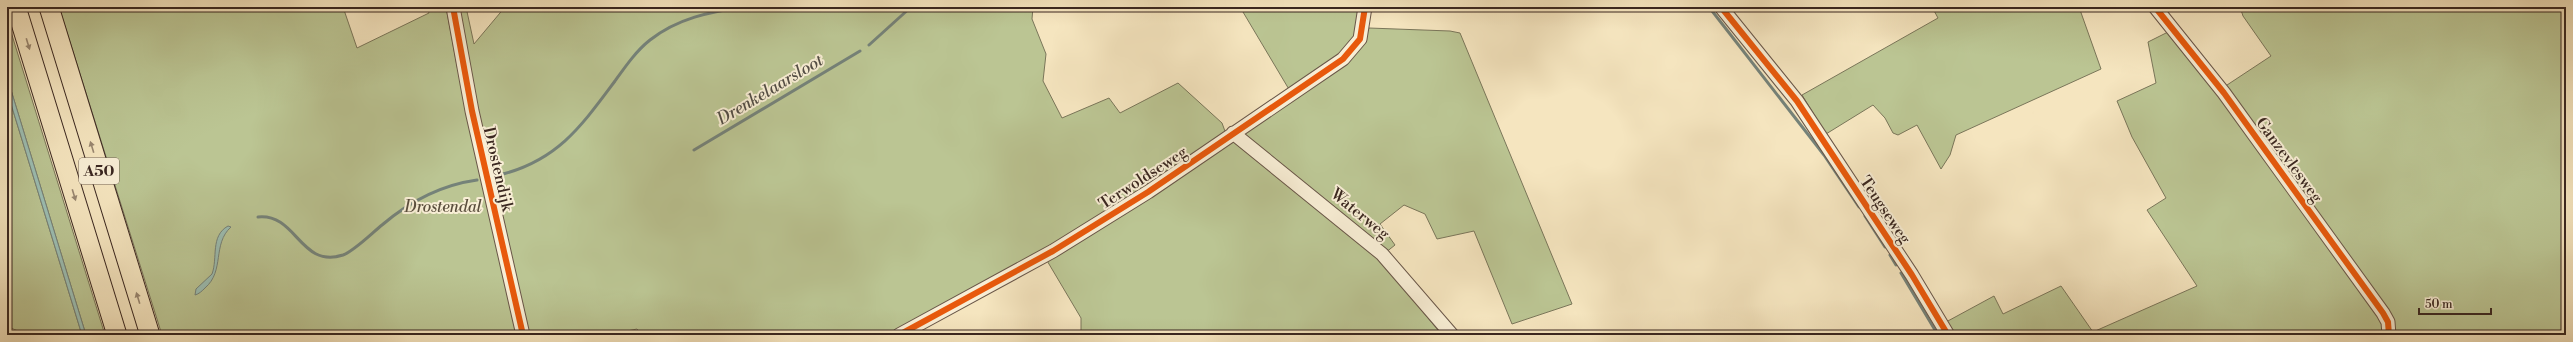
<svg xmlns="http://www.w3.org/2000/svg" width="2573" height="342" viewBox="0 0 2573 342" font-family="'Libre Bodoni',serif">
	<rect width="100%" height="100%" fill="#f5e5bf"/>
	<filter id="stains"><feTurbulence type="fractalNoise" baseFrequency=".005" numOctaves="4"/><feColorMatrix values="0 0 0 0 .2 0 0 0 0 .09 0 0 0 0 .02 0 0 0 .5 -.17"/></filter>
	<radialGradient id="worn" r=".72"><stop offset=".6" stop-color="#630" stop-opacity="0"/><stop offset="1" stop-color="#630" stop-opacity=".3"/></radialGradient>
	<path fill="#bbc593" stroke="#7a765a" d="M 59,7 L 343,7 L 357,48 L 429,13 L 427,7 L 446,7 L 458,71 L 467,67 L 458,7 L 466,7 L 474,44 L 505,7 L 1033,7 L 1032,19 L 1046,54 L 1043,81 L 1062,118 L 1109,98 L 1120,113 L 1178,83 L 1222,123 L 1226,134 L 1111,211 L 918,321 L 886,335 L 642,335 L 637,329 L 608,335 L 162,335 Z
		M 1240,7 L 1361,7 L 1359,27 L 1349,48 L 1290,91 Z
		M 1932,7 L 2079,7 L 2101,69 L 1956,135 L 1950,155 L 1941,169 L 1917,125 L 1898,135 L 1893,133 L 1885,118 L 1873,105 L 1826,134 L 1802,95 L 1938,18 Z
		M 2240,7 L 2566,7 L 2566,335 L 2394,335 L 2224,87 L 2271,56 L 2243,16 Z
		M 7,19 L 105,335 L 86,335 L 7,77 Z
		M 1369,28 L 1450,31 L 1460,33 L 1572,304 L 1512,324 L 1474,231 L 1437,239 L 1425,214 L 1404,205 L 1380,224 L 1395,245 L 1385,253 L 1241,134 L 1366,35 Z
		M 2168,32 L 2258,144 L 2381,319 L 2384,335 L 1953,335 L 1946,322 L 1994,296 L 2003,314 L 2061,286 L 2093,332 L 2197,286 L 2147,210 L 2166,198 L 2132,137 L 2117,101 L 2156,83 L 2148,42 Z
		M 7,91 L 82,335 L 58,335 L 56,331 C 33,338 28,336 7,326 Z
		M 1233,140 L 1382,262 L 1442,335 L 1081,335 L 1081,318 L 1046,259 Z"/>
	<path fill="#9cbfb4" stroke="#758279" d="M 7,77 L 86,335 L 82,335 L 7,91 Z
		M 228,226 L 231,227 C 212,244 225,271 205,288 C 202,291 199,294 195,295 L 196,289 L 212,274 C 218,258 210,236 228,226 Z"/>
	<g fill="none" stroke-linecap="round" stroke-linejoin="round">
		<path stroke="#758279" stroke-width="3" d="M 758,7 L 799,7
			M 1709,7 L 1824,155 L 1859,207
			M 869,45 L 911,7
			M 694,150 L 860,51
			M 503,174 C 559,159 582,125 615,81 C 625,67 636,51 650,40 C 678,18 710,12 743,7
			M 1865,216 L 1885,247
			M 258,217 C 297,213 300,269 343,255 C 354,251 372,233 382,225 C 409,202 441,185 477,180
			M 1890,255 L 1896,265
			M 1901,273 L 1938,335"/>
		<defs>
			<path id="minor" d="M 453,7 L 472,111 L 523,335
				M 1721,7 L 1797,101 L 1912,275 L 1948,335
				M 2155,7 L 2224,93 L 2383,313 L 2388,322 L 2389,335
				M 1233,133 L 1382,254 L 1452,335
				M 899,335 L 1053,251 L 1148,192 L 1343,59 L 1360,39 L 1365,7"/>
			<path id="highway" d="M 16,7 L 117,335
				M 49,7 L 150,335"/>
		</defs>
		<use href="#minor" stroke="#695648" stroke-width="15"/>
		<use href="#highway" stroke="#3a2720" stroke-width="21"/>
		<use href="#minor" stroke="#f8eed5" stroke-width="13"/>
		<use href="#highway" stroke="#f5e5bf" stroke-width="19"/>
		<defs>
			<path id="cycleway" d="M 453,7 L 472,111 L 523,335
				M 1721,7 L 1797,101 L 1912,275 L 1948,335
				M 2155,7 L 2224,93 L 2383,313 L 2388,322 L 2389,335
				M 899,335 L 1053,251 L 1148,192 L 1343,59 L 1360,39 L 1365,7"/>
		</defs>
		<use href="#cycleway" stroke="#f8eed5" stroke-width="8"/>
		<use href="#cycleway" stroke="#e8590c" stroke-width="6"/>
	</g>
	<defs><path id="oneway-solid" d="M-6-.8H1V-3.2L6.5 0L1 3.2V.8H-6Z"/></defs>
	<g fill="#988670">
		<use href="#oneway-solid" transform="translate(28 44) rotate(73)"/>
		<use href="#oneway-solid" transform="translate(92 147) rotate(-107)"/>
		<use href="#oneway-solid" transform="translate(74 195) rotate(73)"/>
		<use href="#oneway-solid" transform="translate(138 298) rotate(-107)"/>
	</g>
	<g text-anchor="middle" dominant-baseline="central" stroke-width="4" stroke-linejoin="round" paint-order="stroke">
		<rect fill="#f8eed5" stroke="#736356" stroke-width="1" x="79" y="158" width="40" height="26" rx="3"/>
		<g font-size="15" font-weight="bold" fill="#3a2720">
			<text x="99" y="171">A50</text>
		</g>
		<g font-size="16" fill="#3a2720" stroke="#f8eed5">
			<text transform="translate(2289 160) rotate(54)">Ganzevlesweg</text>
			<text transform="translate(498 169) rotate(77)">Drostendijk</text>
			<text transform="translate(1143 178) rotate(-33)">Terwoldseweg</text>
			<text transform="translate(1885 210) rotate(56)">Teugseweg</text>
			<text transform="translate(1360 214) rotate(39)">Waterweg</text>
		</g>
		<g font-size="16" font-style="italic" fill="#5a4e3d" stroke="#f8eed5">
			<text x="443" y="207">Drostendal</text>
		</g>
		<g font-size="17" font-style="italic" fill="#524d45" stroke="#f8eed5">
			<text transform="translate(770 90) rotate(-31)">Drenkelaarsloot</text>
		</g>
	</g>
	<rect width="2573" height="342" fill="none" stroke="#f5e5bf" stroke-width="24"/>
	<rect x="8" y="8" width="2557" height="326" fill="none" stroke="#3a2720" stroke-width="2"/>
	<rect x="12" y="12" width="2549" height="318" fill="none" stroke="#3a2720"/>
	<path d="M2419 308v6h72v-6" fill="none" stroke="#3a2720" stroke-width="2"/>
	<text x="2425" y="308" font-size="12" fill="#3a2720" stroke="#f8eed5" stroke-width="3" paint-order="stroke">50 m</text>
	<rect width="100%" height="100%" filter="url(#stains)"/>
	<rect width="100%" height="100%" fill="url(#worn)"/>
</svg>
